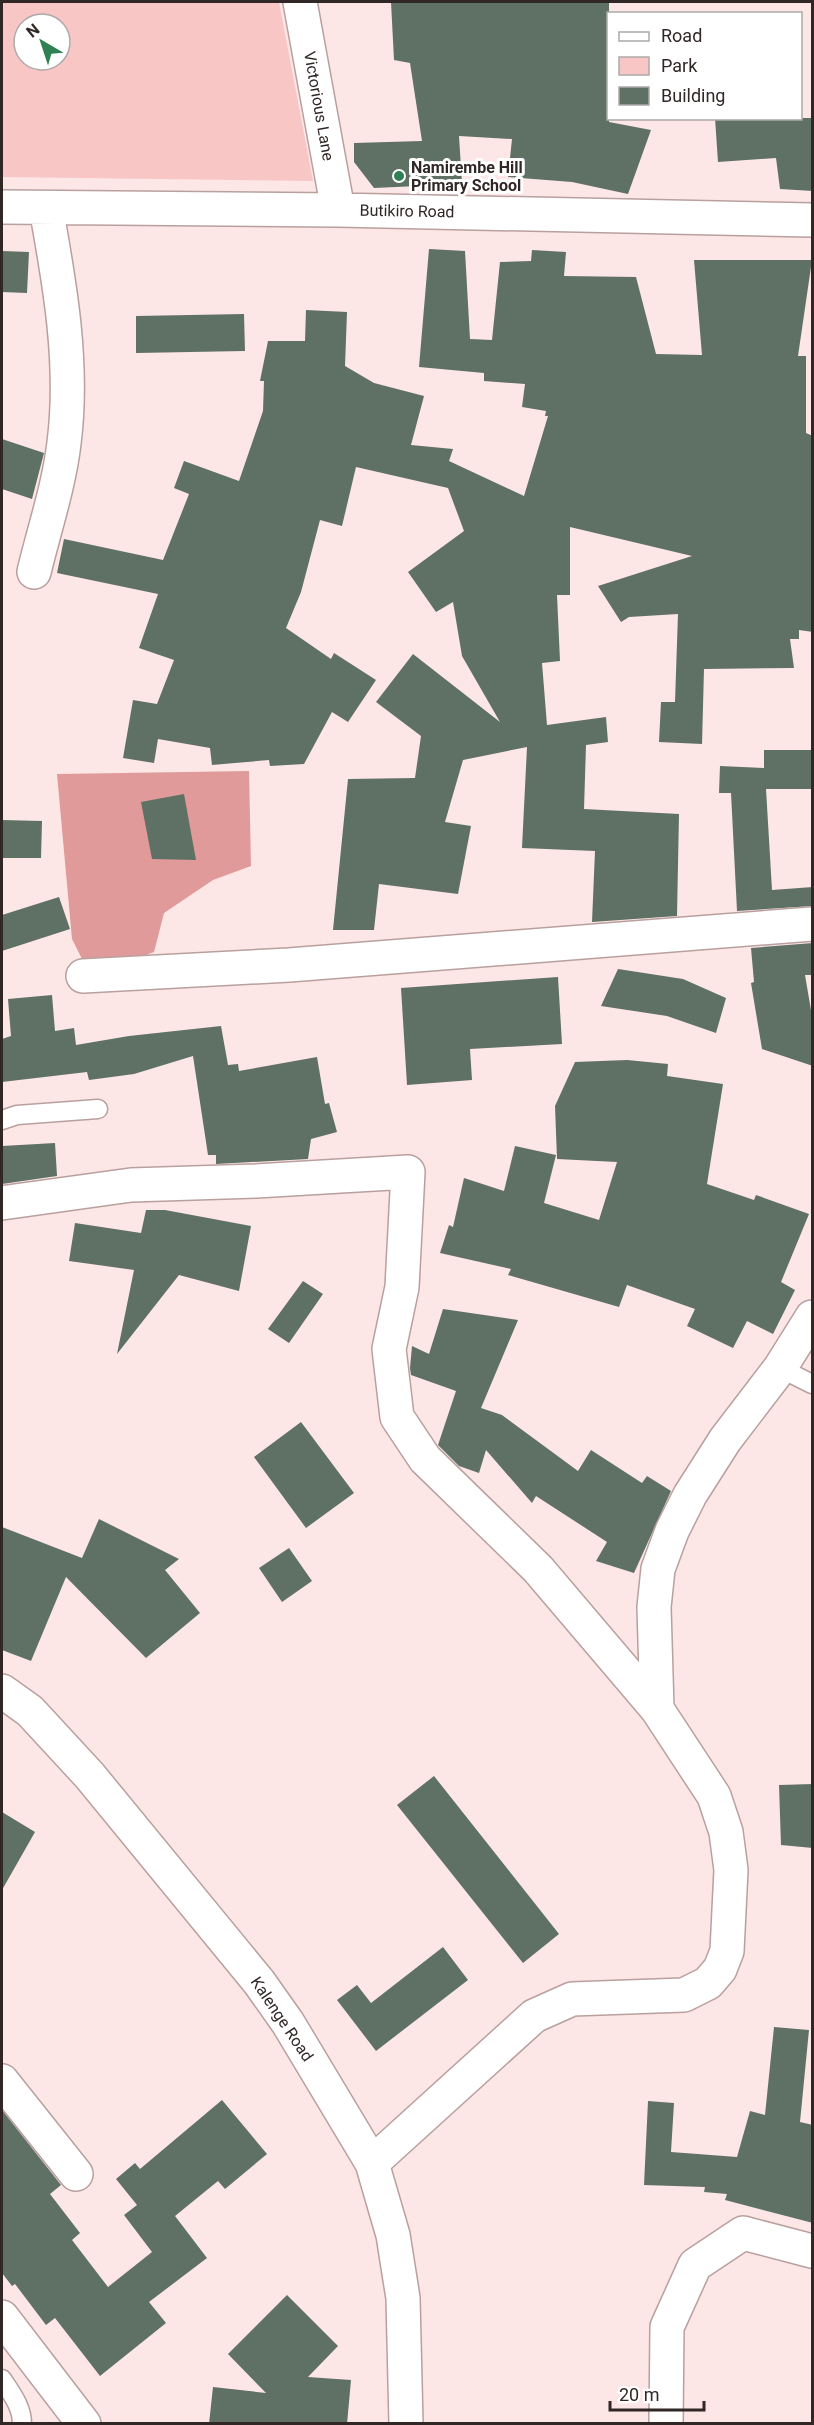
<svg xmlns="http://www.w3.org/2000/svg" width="814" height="2425" viewBox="0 0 814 2425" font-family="Roboto,sans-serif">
	<rect width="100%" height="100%" fill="#fce6e6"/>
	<path fill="#f9c6c6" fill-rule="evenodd" d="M 2,2 L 279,2 L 313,181 L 2,177 ZM 24,24 L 60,24 L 60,60 L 24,60 Z"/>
	<path fill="#e09a9a" d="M 249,771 L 251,866 L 213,880 L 164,913 L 154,952 L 112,968 L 85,965 L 72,939 L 57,774 Z"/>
	<path fill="#5f7164" d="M 391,2 L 609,2 L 609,122 L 651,130 L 628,194 L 572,182 L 508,177 L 512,139 L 459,136 L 462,184 L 374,188 L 354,162 L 354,143 L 422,141 L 410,63 L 394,60 Z
		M 715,118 L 813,118 L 813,191 L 780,189 L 776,158 L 718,162 Z
		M 429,249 L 465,251 L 470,339 L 492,340 L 500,262 L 531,261 L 532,250 L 566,252 L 564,276 L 636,277 L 656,354 L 702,355 L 694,260 L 812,260 L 798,356 L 806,356 L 806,433 L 813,436 L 813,632 L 799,630 L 799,639 L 790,639 L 794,668 L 704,669 L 702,744 L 659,742 L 661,702 L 675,702 L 678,614 L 629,617 L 621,622 L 598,586 L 692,556 L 570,527 L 570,595 L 557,595 L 560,661 L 542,663 L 547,725 L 606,717 L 608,742 L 586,745 L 584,809 L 679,814 L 677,916 L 592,922 L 595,851 L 522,848 L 527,747 L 463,760 L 445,822 L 471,826 L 458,894 L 379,884 L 374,930 L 333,930 L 348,779 L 415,778 L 421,736 L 376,702 L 413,654 L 500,722 L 462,656 L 453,602 L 436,612 L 408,572 L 464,531 L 448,488 L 356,467 L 342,526 L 320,520 L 301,592 L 286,628 L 331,659 L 334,653 L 376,680 L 348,722 L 332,712 L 304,764 L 270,766 L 269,760 L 212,765 L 210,748 L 158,739 L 154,763 L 123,758 L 133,700 L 157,704 L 174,660 L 139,648 L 158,594 L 57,573 L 64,539 L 163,560 L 189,494 L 174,488 L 184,461 L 239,481 L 263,411 L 264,381 L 260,381 L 268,341 L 305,341 L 306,310 L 347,312 L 345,366 L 374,383 L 424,396 L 411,445 L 453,449 L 449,461 L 524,496 L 548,416 L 545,416 L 546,411 L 522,407 L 525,384 L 484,381 L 484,373 L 419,367 Z
		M 2,251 L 29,252 L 27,293 L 2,292 Z
		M 244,314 L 245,351 L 136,353 L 136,316 Z
		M 2,439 L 44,453 L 32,499 L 2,489 Z
		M 764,750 L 813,750 L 813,789 L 766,789 L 772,890 L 813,887 L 813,906 L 737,911 L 731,793 L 719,793 L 720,766 L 764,768 Z
		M 184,794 L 196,860 L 152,859 L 141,802 Z
		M 2,820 L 42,821 L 41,858 L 2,858 Z
		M 59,897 L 70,929 L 2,951 L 2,915 Z
		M 813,943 L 813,975 L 805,975 L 813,1022 L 813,1066 L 762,1049 L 751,983 L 754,982 L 751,948 Z
		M 618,969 L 683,979 L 726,998 L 716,1033 L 667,1016 L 601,1006 Z
		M 558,977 L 562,1044 L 470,1049 L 472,1080 L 407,1085 L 401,988 Z
		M 52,995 L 55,1031 L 74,1028 L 76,1045 L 129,1036 L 221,1026 L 228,1065 L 238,1064 L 239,1071 L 317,1057 L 325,1104 L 329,1103 L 337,1132 L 311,1139 L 308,1159 L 216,1164 L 216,1155 L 208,1155 L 193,1056 L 134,1074 L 89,1080 L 87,1072 L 2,1082 L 2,1039 L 11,1036 L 8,999 Z
		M 627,1060 L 668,1064 L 667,1076 L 723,1084 L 707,1184 L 754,1200 L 756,1195 L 809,1214 L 781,1282 L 795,1290 L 773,1334 L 747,1321 L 733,1348 L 687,1326 L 695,1309 L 627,1285 L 619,1307 L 508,1275 L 511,1269 L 440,1253 L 449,1225 L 453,1227 L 464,1178 L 504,1191 L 515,1146 L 556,1155 L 544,1203 L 599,1220 L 617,1162 L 557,1159 L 555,1106 L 575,1062 Z
		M 55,1143 L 57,1176 L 2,1184 L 2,1146 Z
		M 146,1210 L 165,1210 L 251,1226 L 239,1291 L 179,1275 L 117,1354 L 134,1270 L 69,1261 L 75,1223 L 141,1233 Z
		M 303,1281 L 323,1294 L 289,1343 L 268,1329 Z
		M 443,1309 L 518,1320 L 481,1408 L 502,1415 L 578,1471 L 591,1450 L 642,1483 L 647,1476 L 671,1491 L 634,1573 L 596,1561 L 607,1542 L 536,1496 L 532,1503 L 486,1450 L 479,1473 L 459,1466 L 438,1445 L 456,1391 L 411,1375 L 410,1368 L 412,1346 L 429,1354 Z
		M 301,1422 L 354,1493 L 306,1528 L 254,1457 Z
		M 99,1519 L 179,1559 L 165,1570 L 200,1613 L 146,1658 L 66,1577 L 31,1661 L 2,1650 L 2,1527 L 82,1558 Z
		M 289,1548 L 312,1581 L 282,1602 L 259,1568 Z
		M 434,1776 L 559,1934 L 523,1963 L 397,1805 Z
		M 813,1784 L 813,1848 L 781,1845 L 779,1785 Z
		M 2,1812 L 35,1832 L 2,1890 Z
		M 443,1947 L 468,1980 L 376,2051 L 337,2000 L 357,1985 L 371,2003 Z
		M 774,2027 L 809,2030 L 800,2122 L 813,2125 L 813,2223 L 725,2200 L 727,2194 L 704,2192 L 705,2187 L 644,2185 L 648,2101 L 674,2103 L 671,2152 L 737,2157 L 750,2111 L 765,2115 Z
		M 222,2100 L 267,2154 L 225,2189 L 218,2181 L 175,2216 L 207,2258 L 149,2302 L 166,2323 L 100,2376 L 55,2318 L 46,2325 L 15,2284 L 12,2286 L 2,2273 L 2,2110 L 61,2185 L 50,2194 L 80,2233 L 72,2240 L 108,2287 L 152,2252 L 124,2215 L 137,2205 L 116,2179 L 135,2163 L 140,2169 Z
		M 287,2295 L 338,2346 L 308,2377 L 351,2380 L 347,2424 L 209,2424 L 213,2387 L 266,2393 L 228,2354 Z"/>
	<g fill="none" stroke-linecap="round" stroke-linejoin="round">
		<defs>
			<path id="service" d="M 2,1120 L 17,1115 L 98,1109
				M 780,1368 L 812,1384
				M 2,2379 C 11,2393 22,2406 22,2424"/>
			<path id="minor" d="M 300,2 L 338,210
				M 2,207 L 338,210 L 812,220
				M 34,572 C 44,530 59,486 64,443 C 74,365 60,285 46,208
				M 83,976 L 289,965 L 812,924
				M 2,1203 L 131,1185 L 256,1181 L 408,1172 L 402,1287 L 389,1349 L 397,1417 L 425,1459 L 538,1569 L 657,1709
				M 2,1691 L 30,1711 L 90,1776 L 259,1982 L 288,2023 L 372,2163 L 393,2235 L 403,2298 L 406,2424
				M 2,2081 L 76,2174
				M 372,2163 L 534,2016 L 572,1999 L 684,1995 L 708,1983 L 720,1969 L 727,1951 L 731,1870 L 726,1832 L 714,1796 L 657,1709 L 654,1607 L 658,1569 L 672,1531 L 690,1495 L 725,1440 L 780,1368 L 812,1317
				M 666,2424 L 667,2327 L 695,2265 L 743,2233 L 812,2251"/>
			<path id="secondary" d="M 2,2317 L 84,2424"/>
		</defs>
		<use href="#service" stroke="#b9a09f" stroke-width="21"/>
		<use href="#minor" stroke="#b9a09f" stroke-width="36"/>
		<use href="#secondary" stroke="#b9a09f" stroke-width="36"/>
		<use href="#service" stroke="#fff" stroke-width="18"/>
		<use href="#minor" stroke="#fff" stroke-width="33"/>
		<use href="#secondary" stroke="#fff" stroke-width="33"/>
	</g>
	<circle fill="#2f8153" stroke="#fff" stroke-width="2" cx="399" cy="176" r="6"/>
	<g text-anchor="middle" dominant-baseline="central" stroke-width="6" stroke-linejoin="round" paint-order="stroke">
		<g font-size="16" fill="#312727" stroke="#fff">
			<text transform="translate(319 106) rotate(80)">Victorious Lane</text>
			<text transform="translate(407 211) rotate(1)">Butikiro Road</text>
			<text transform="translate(282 2019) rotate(56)">Kalenge Road</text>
		</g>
		<g font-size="16" font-weight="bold" fill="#312727" stroke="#fff" text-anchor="start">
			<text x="411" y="167">Namirembe Hill<tspan x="411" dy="18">Primary School</tspan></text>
		</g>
	</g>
	<rect width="814" height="2425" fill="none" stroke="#312727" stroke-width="6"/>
	<rect x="607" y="12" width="195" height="108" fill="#ffffff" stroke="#ada9a9" stroke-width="1.5"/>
	<rect x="619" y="32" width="30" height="9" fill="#ffffff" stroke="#ada9a9" stroke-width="1.5"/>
	<text x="661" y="42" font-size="18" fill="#312727">Road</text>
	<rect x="619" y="57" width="30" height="18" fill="#f9c6c6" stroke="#ada9a9" stroke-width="1.5"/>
	<text x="661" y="72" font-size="18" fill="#312727">Park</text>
	<rect x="619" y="87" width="30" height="18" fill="#5f7164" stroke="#ada9a9" stroke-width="1.5"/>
	<text x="661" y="102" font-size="18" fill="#312727">Building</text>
	<g transform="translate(42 42) rotate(321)"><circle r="28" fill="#ffffff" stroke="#ada9a9" stroke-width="1.5"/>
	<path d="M0-4.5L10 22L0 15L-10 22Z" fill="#2f8153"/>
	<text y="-9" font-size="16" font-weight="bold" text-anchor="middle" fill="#312727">N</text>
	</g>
	<path d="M610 2401v9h94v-9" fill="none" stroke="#312727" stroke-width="3"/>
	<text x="619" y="2401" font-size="18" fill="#312727" stroke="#ffffff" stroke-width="4.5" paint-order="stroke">20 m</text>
</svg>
